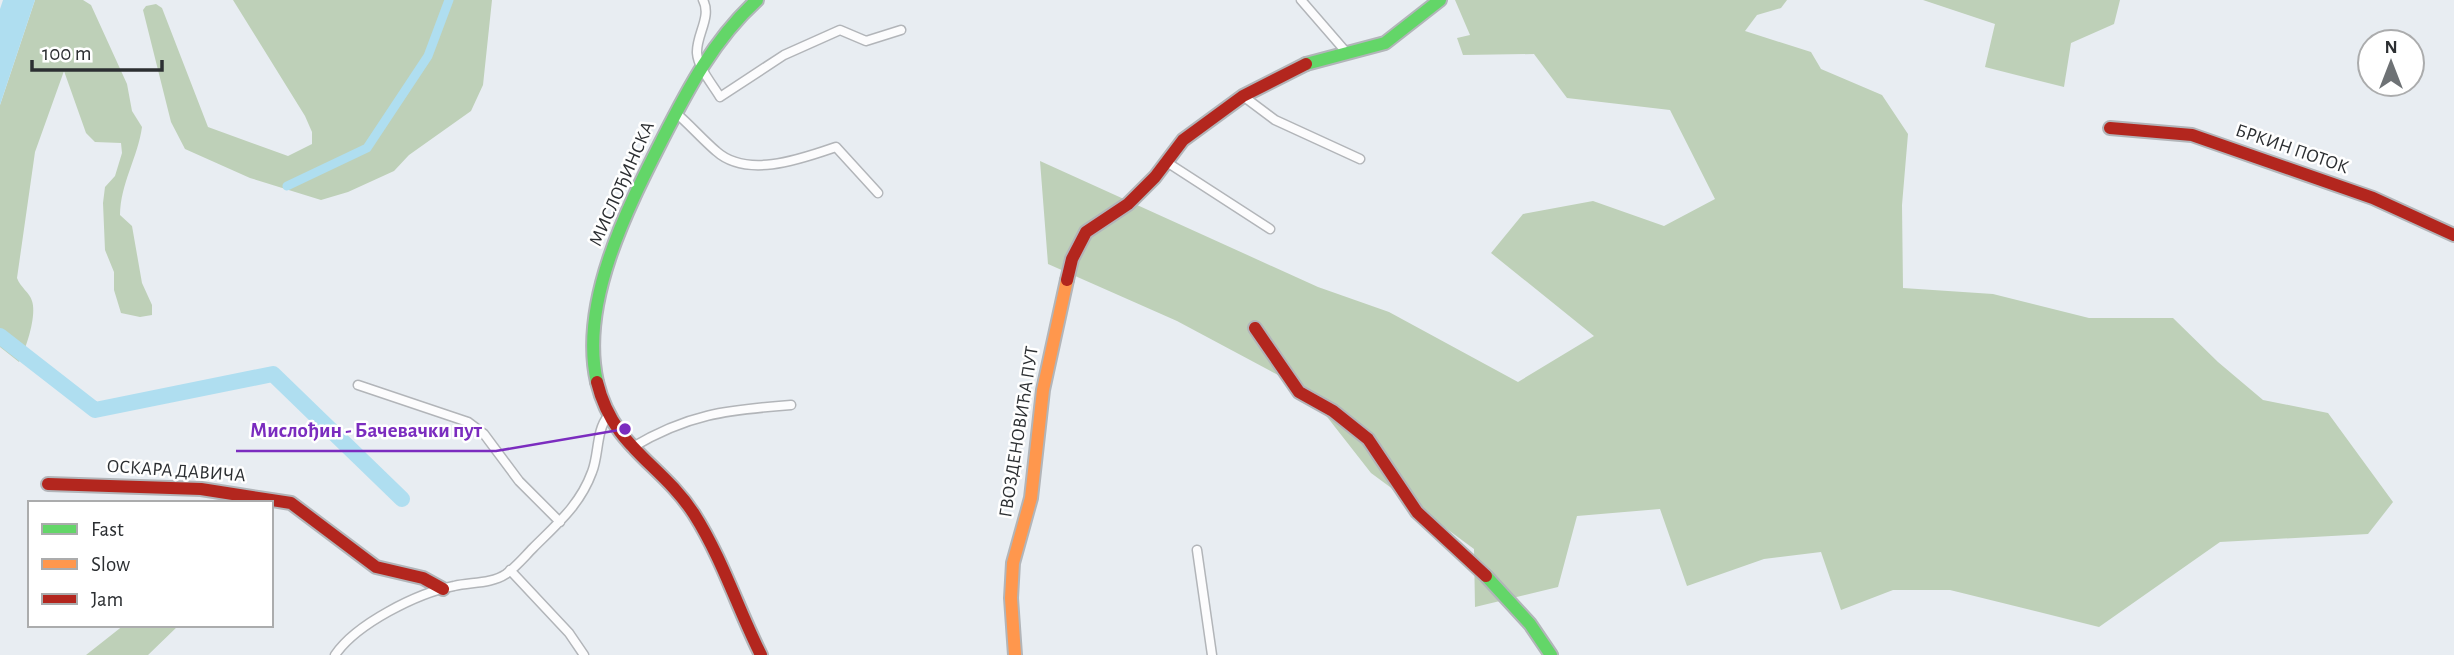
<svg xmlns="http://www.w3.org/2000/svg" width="2454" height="655" viewBox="0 0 2454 655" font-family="'Alegreya Sans',sans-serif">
	<rect width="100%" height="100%" fill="#e8edf2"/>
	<path fill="#bed0b8" d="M 35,0 L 83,0 L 91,5 L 127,84 L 132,111 L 142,127 C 138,157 120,184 120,215 L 132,226 L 142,283 L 152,305 L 152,315 L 140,317 L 121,313 L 114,290 L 114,272 L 105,250 L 103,203 L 105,187 L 115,176 L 122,153 L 121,143 L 95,142 L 86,133 L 64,71 L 35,152 L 17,278 C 20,287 30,293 32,301 C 37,316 26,349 19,362 L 0,347 L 0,105 Z
		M 233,0 L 492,0 L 483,85 L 471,111 L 409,155 L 394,171 L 348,192 L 321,200 L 250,178 L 185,149 L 171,122 L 143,10 L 146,6 L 156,4 L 162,8 L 208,127 L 288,156 L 312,144 L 312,132 L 305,116 Z
		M 1455,0 L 1787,0 L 1781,8 L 1757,15 L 1745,31 L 1811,52 L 1821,69 L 1882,95 L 1908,134 L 1902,205 L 1903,288 L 1993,294 L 2089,318 L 2173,318 L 2218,362 L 2263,400 L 2328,413 L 2393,502 L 2368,534 L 2220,542 L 2099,627 L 1950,590 L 1893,590 L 1841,610 L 1821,552 L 1764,559 L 1687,586 L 1660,509 L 1577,516 L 1558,587 L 1475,607 L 1474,549 L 1371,473 L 1306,390 L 1177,321 L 1048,264 L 1040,161 L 1318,287 L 1389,312 L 1518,382 L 1594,336 L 1491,253 L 1523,214 L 1593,201 L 1664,226 L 1715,199 L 1670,110 L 1567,98 L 1534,54 L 1463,55 L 1457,38 L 1470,35 Z
		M 1923,0 L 2120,0 L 2114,24 L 2071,43 L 2064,87 L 1985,67 L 1995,24 Z
		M 124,625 L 179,625 L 148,655 L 86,655 Z"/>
	<path fill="#afdef0" d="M 3,0 L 35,0 L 0,105 L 0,9 Z"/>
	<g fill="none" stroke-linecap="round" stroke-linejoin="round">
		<path stroke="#afdef0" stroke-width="9" d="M 287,186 L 367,148 L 428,56 L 449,0"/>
		<path stroke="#afdef0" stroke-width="16" d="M 0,336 L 95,410 L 273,374 L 402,499"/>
		<defs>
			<path id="street" d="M 703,0 C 712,17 696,35 697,53 C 698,68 713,85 720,97 L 784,55 L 840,30 L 866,41 L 901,30
				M 1301,0 L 1347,53
				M 1243,96 L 1275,120 L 1360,159
				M 676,113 C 690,125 702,139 716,151 C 747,179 801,159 836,147 L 878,193
				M 1165,161 L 1270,229
				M 358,385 L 468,422 L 484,434 L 519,481 L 560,522
				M 631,448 C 688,414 726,410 791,405
				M 1197,550 L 1212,655
				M 510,570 L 569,633 L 584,655
				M 335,655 C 356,624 417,593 454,586 C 471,582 491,584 506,574 C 516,567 525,556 533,548 C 557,524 580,505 592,472 C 599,455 596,430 608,416"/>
			<path id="fast" d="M 1306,64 L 1385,43 L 1440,0
				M 597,382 C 579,303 627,209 662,140 C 688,89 714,39 757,0
				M 1486,576 L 1530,624 L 1551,655"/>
			<path id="slow" d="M 1015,655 L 1011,598 L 1013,563 L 1031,498 L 1043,390 L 1067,280"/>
			<path id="jam" d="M 2110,128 L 2192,135 L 2373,198 L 2454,235
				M 1067,280 L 1072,259 L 1086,232 L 1128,204 L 1155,177 L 1183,140 L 1243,96 L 1306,64
				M 1255,328 L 1299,392 L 1333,411 L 1368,439 L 1417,512 L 1486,576
				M 597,382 C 613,448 661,463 694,514 C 722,558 738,609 761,655
				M 48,484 L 201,489 L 291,503 L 376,567 L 423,578 L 443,589"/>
		</defs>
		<use href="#street" stroke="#b2b5b9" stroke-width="11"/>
		<use href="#fast" stroke="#b2b5b9" stroke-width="16"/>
		<use href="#slow" stroke="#b2b5b9" stroke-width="16"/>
		<use href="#jam" stroke="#b2b5b9" stroke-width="16"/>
		<use href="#street" stroke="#fcfcfd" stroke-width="8"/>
		<use href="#fast" stroke="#63d668" stroke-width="12"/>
		<use href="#slow" stroke="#ff974d" stroke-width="12"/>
		<use href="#jam" stroke="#b3261e" stroke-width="12"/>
	</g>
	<g text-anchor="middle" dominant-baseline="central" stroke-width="5" stroke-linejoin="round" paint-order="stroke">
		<g font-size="19" fill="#2c2f32" stroke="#fff">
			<text transform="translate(2292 149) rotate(19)">БРКИН ПОТОК</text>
			<text transform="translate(622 184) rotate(-66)">МИСЛОЂИНСКА</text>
			<text transform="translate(1019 432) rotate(-81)">ГВОЗДЕНОВИЋА ПУТ</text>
			<text transform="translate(176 471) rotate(4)">ОСКАРА ДАВИЧА</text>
		</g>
	</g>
	<path fill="none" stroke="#7b2cbf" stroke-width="2.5" d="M625 429L496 451H236"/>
	<circle fill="#7b2cbf" stroke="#fff" stroke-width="2.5" cx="625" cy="429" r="7"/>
	<g font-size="21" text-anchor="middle" font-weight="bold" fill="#7b2cbf" stroke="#fff" stroke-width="5" stroke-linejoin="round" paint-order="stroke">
		<text x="366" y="437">Мислођин - Бачевачки пут</text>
	</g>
	<rect x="28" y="501" width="245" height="126" fill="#ffffff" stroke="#abacad" stroke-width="2"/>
	<rect x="42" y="524" width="35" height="10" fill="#63d668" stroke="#abacad" stroke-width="2"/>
	<text x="91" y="536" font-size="21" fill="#2c2f32">Fast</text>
	<rect x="42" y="559" width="35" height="10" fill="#ff974d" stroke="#abacad" stroke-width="2"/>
	<text x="91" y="571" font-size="21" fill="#2c2f32">Slow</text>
	<rect x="42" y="594" width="35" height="10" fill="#b3261e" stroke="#abacad" stroke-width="2"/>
	<text x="91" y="606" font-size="21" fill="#2c2f32">Jam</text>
	<g transform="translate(2391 63)"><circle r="33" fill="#ffffff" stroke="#abacad" stroke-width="2"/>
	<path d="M0-5L12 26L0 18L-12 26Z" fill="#6e7275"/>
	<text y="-10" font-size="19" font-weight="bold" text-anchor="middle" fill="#2c2f32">N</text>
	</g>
	<path d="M32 60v10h130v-10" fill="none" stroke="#2c2f32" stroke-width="3.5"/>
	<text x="42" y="60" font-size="21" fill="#2c2f32" stroke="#ffffff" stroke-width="5" paint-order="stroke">100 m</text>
</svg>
